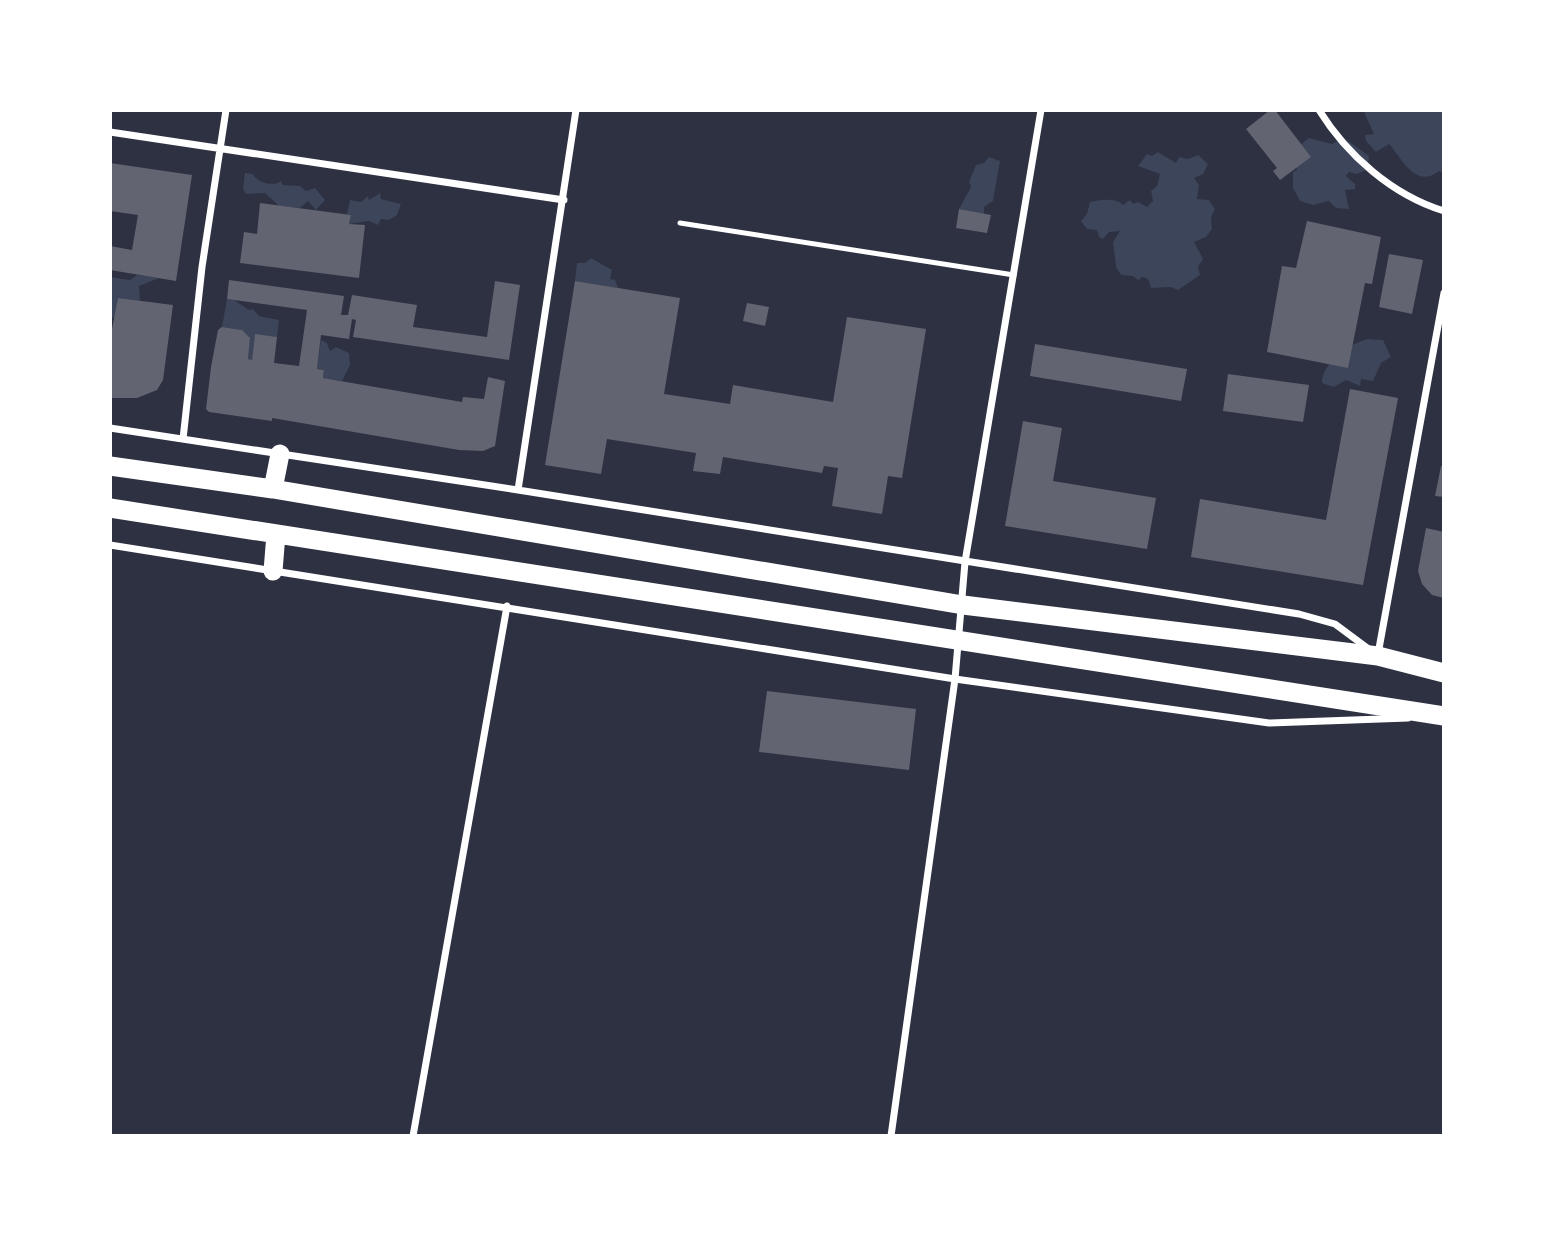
<svg xmlns="http://www.w3.org/2000/svg" width="1554" height="1246" viewBox="0 0 1554 1246" font-family="Inter,sans-serif">
	<rect width="100%" height="100%" fill="#2d3142"/>
	<path fill="#3c4559" d="M 1444,110 L 1444,173 L 1439,171 C 1415,190 1401,157 1389,144 L 1376,152 L 1366,141 L 1365,135 L 1374,134 L 1363,110 Z
		M 1309,138 L 1332,144 L 1344,138 L 1369,156 L 1367,170 L 1356,174 L 1349,172 L 1346,176 L 1355,184 L 1355,189 L 1345,190 L 1349,209 L 1336,208 L 1329,201 L 1313,205 L 1300,201 L 1293,188 L 1293,172 L 1297,170 C 1293,157 1298,145 1309,138 Z
		M 1158,152 L 1176,163 L 1179,157 L 1188,159 L 1198,155 L 1208,164 L 1203,174 L 1194,178 L 1199,185 L 1197,199 L 1209,200 L 1215,209 L 1211,217 L 1212,229 L 1206,237 L 1194,242 L 1203,259 L 1198,267 L 1200,275 L 1178,290 L 1171,287 L 1151,288 L 1148,279 L 1143,277 L 1138,280 L 1133,276 L 1121,275 L 1116,267 L 1113,242 L 1120,231 L 1109,232 L 1103,239 L 1099,237 L 1097,230 L 1087,229 L 1081,221 L 1087,214 L 1090,202 C 1099,200 1116,197 1123,205 L 1130,200 L 1133,204 L 1138,202 L 1147,207 L 1153,201 L 1151,191 L 1157,186 L 1160,174 L 1138,166 L 1147,154 L 1152,156 Z
		M 989,157 L 1000,161 L 993,201 L 984,207 L 984,214 L 959,209 L 971,187 L 969,182 L 976,165 L 984,163 Z
		M 245,173 L 253,174 C 257,183 273,187 281,181 L 283,185 L 300,186 L 306,191 L 315,188 L 325,200 L 316,210 L 308,201 L 300,208 L 279,206 L 265,193 L 246,194 L 243,189 Z
		M 380,193 L 381,199 L 401,204 L 397,215 L 389,220 L 381,219 L 378,225 L 369,221 L 349,224 L 351,215 L 347,214 L 350,200 L 361,202 L 368,196 L 369,200 Z
		M 591,258 L 612,270 L 610,279 L 615,280 L 618,288 L 575,281 L 577,263 L 585,263 Z
		M 137,275 L 159,278 L 139,286 L 140,301 L 118,298 L 116,317 L 110,318 L 110,277 L 130,280 Z
		M 227,299 L 234,300 L 249,310 L 253,309 L 259,316 L 279,320 L 277,337 L 255,335 L 252,360 L 248,359 L 250,338 L 241,330 L 222,327 Z
		M 1368,339 L 1383,340 L 1391,357 L 1381,363 L 1373,381 L 1361,379 L 1360,386 L 1346,380 L 1334,387 L 1322,383 C 1322,362 1351,343 1368,339 Z
		M 321,340 L 327,343 L 330,351 L 336,347 L 349,353 L 350,365 L 342,381 L 323,378 L 324,370 L 317,369 Z"/>
	<path fill="#626471" d="M 1270,110 L 1275,110 L 1311,157 L 1280,180 L 1273,171 L 1277,168 L 1246,129 Z
		M 110,163 L 192,175 L 176,281 L 110,270 L 110,246 L 132,250 L 138,215 L 110,211 Z
		M 260,203 L 351,215 L 349,224 L 365,225 L 359,278 L 240,263 L 244,232 L 257,234 Z
		M 959,209 L 991,215 L 987,233 L 956,228 Z
		M 1307,221 L 1381,237 L 1372,284 L 1365,283 L 1348,368 L 1267,352 L 1282,266 L 1296,268 Z
		M 1389,254 L 1423,260 L 1412,314 L 1379,307 Z
		M 229,280 L 344,296 L 341,315 L 348,315 L 352,295 L 417,305 L 413,327 L 487,337 L 495,281 L 520,285 L 509,360 L 353,337 L 356,320 L 352,319 L 349,339 L 321,335 L 317,369 L 324,370 L 323,378 L 462,402 L 463,397 L 484,399 L 488,377 L 505,381 L 495,446 L 483,451 L 459,450 L 272,418 L 272,421 L 209,412 L 206,409 L 211,367 L 218,330 L 222,327 L 242,330 L 250,338 L 248,359 L 252,360 L 255,334 L 277,337 L 274,363 L 299,366 L 307,310 L 227,299 Z
		M 575,281 L 680,298 L 664,394 L 730,404 L 733,385 L 833,402 L 847,317 L 926,329 L 902,478 L 888,476 L 882,514 L 832,506 L 838,468 L 824,466 L 822,473 L 723,457 L 720,474 L 693,471 L 696,453 L 607,439 L 601,474 L 545,465 Z
		M 118,298 L 173,305 L 163,380 L 157,390 L 137,398 L 110,398 L 110,339 Z
		M 747,303 L 769,307 L 765,326 L 743,321 Z
		M 1035,344 L 1187,369 L 1181,401 L 1030,376 Z
		M 1228,374 L 1309,385 L 1303,422 L 1223,411 Z
		M 1350,389 L 1398,398 L 1363,585 L 1191,557 L 1200,499 L 1326,520 Z
		M 1023,421 L 1062,428 L 1053,481 L 1156,498 L 1147,549 L 1005,526 Z
		M 1441,466 L 1444,466 L 1444,497 L 1435,496 Z
		M 1426,528 L 1444,532 L 1444,598 L 1432,595 L 1422,584 L 1418,571 Z
		M 767,691 L 916,709 L 909,770 L 759,752 Z"/>
	<g fill="none" stroke-linecap="round" stroke-linejoin="round">
		<path stroke="#fff" stroke-width="5" d="M 680,223 L 1014,275"/>
		<path stroke="#fff" stroke-width="7" d="M 1319,110 C 1347,155 1392,195 1444,211
			M 110,132 L 564,200
			M 110,428 L 518,490 L 1299,614 L 1335,624 L 1370,650
			M 183,439 L 202,267 L 226,110
			M 518,490 L 576,110
			M 110,545 L 955,679 L 1269,723 L 1408,718
			M 1378,654 L 1444,293
			M 413,1136 L 507,606
			M 891,1136 L 955,679 L 965,562 L 1041,110"/>
		<path stroke="#fff" stroke-width="19" d="M 110,466 L 273,489 L 963,605 L 1378,656 L 1444,673
			M 273,489 L 280,454
			M 110,508 L 1444,716
			M 273,571 L 276,534"/>
	</g>
	<rect width="1554" height="1246" fill="none" stroke="#ffffff" stroke-width="224"/>
</svg>
